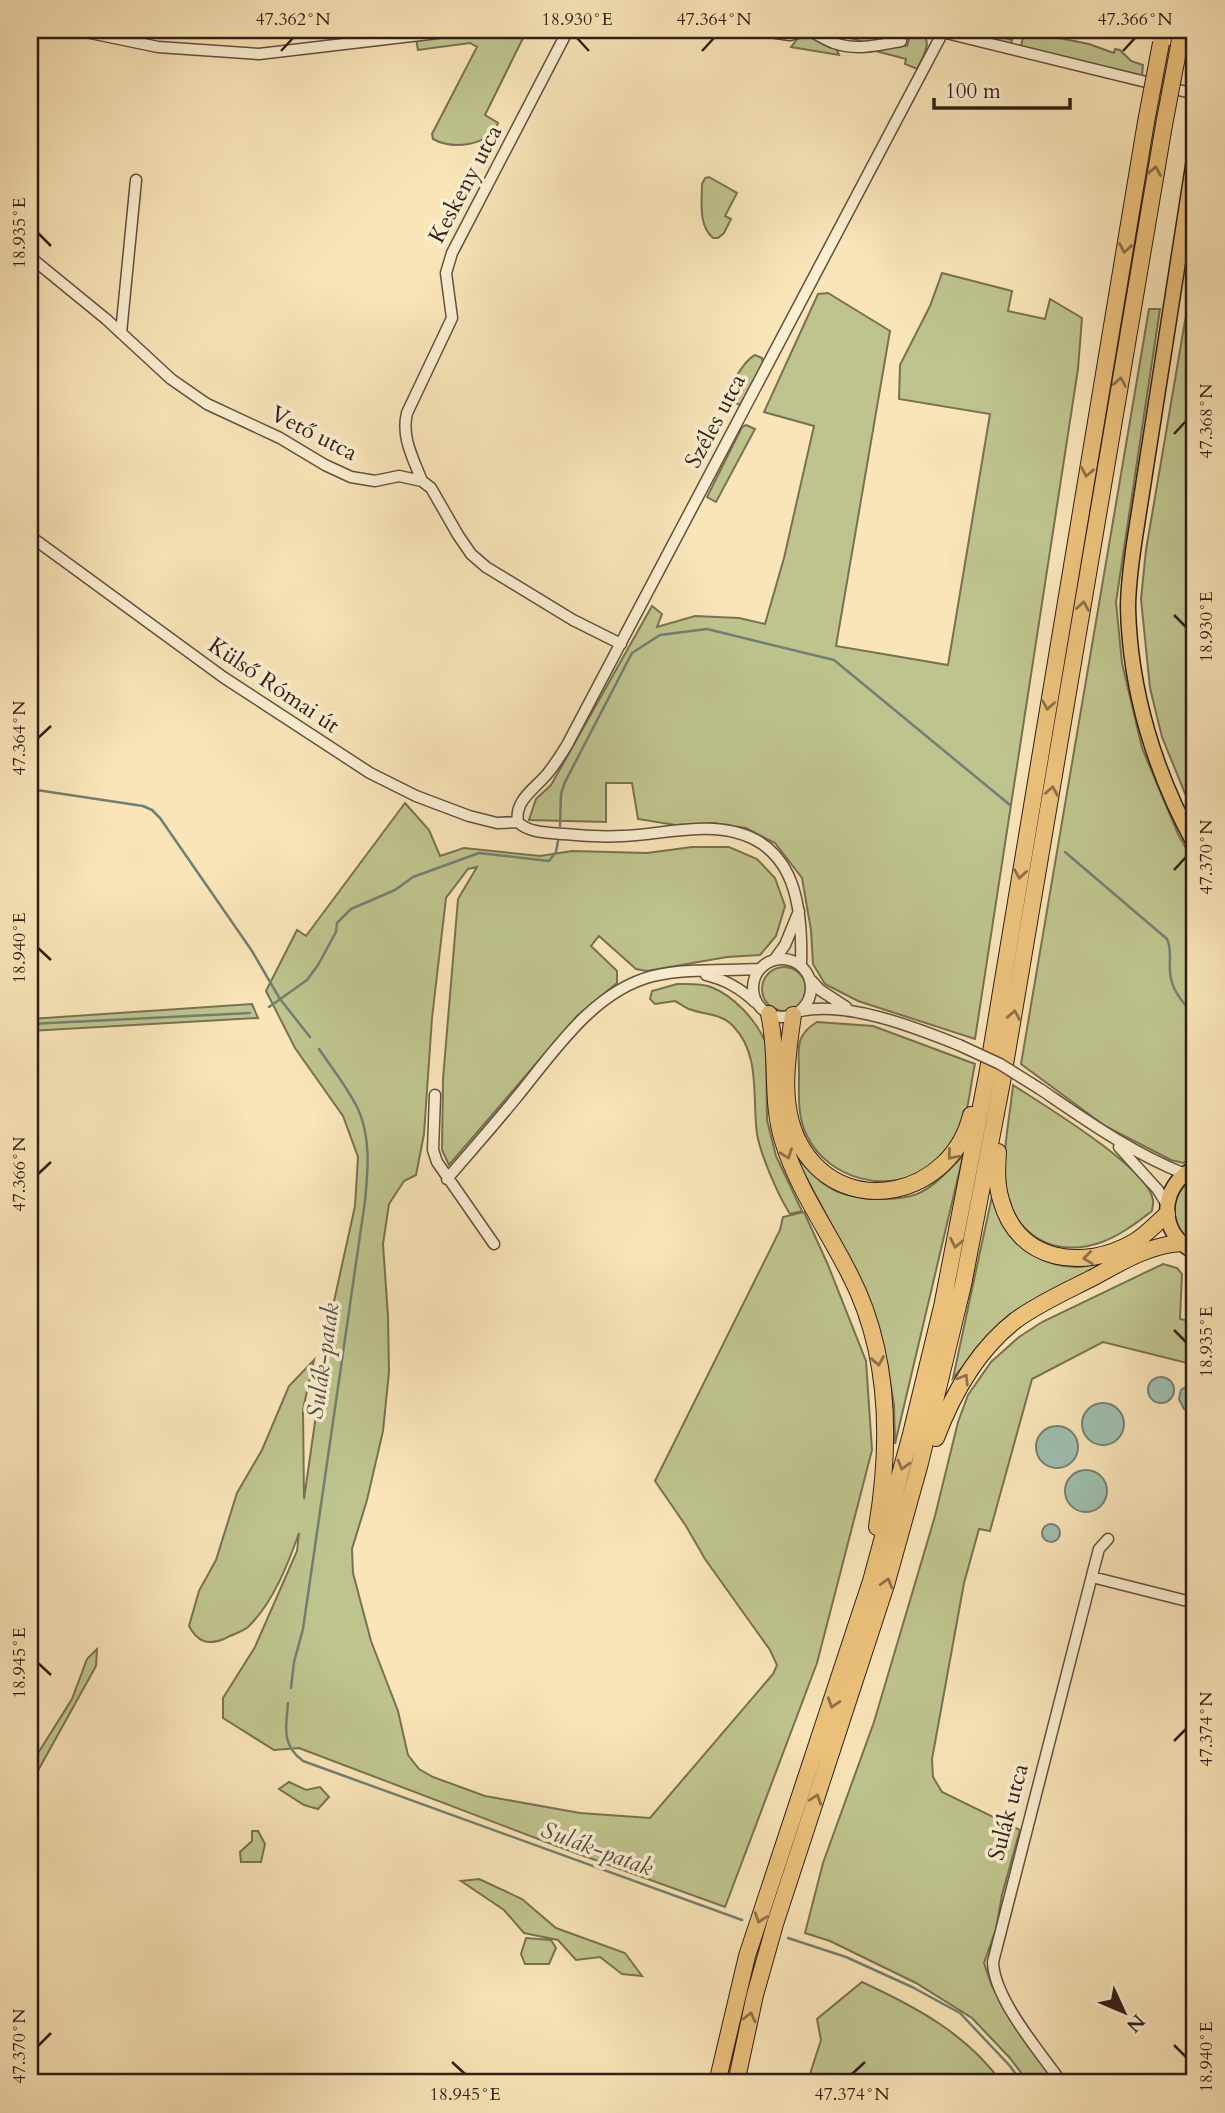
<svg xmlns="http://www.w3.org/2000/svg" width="1225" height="2113" viewBox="0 0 1225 2113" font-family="Cardo,serif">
	<rect width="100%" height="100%" fill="#f9e5b8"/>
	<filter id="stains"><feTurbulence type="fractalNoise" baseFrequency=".00286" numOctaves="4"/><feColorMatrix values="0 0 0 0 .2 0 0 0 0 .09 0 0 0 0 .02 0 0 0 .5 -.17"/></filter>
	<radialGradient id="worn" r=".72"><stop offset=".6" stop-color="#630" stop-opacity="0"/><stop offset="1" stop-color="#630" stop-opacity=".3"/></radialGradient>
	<path fill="#bfc48e" stroke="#787152" stroke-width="2" d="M 481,30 L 527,30 L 485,115 L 498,123 C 489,146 453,150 433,139 L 432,134 L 477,47 L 470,43 L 418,50 L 416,39 Z
		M 826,30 L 919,30 C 934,41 924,55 917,69 L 905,64 L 906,59 L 876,51 L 893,45 L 907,46 L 909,39 L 901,37 L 866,43 Z
		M 953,30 L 1003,30 L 1002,37 L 1012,40 L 1011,44 Z
		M 1024,31 L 1089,44 L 1111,52 L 1114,53 L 1115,49 L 1120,50 L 1131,61 L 1143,65 L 1142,76 L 1021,47 Z
		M 804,36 L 810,36 L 836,48 L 839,55 L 791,47 L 798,38 Z
		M 709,177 L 737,193 L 725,216 L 731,219 L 724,233 L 718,238 L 713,238 C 698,225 702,202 702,184 L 705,178 Z
		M 942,273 L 1012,291 L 1008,311 L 1045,319 L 1050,299 L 1082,318 L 1078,369 L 975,1039 L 858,1001 L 825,984 L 813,964 L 811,930 L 802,878 L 775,843 L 746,828 L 714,823 L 675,825 L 638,819 L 632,783 L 606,783 L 606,822 L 529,820 L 536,799 L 551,785 L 652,606 L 662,614 L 657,627 L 695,616 L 739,618 L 765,624 L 784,558 L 814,426 L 764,412 L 818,294 L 828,293 L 890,331 L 836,646 L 948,665 L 990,414 L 899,399 L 900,365 L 930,306 Z
		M 1195,274 L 1195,500 L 1188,516 L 1195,519 L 1195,818 L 1162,737 L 1150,688 L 1141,599 L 1146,550 L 1185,321 Z
		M 1149,309 L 1160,309 L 1116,602 L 1122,663 L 1142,748 L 1178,834 L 1195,864 L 1195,1156 L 1183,1163 L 1171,1160 L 1105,1126 L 1021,1064 Z
		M 755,355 L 762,358 L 763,364 L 741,405 C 717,400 742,362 755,355 Z
		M 746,425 L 755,429 L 716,502 L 707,497 L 742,427 Z
		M 405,803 L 429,830 L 440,856 L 464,848 L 540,856 L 572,851 L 647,853 L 692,847 L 729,847 L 757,859 L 775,878 L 785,906 L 776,936 L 760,955 L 727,957 L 647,971 L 636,969 L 599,936 L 591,946 L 617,971 L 617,983 L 577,1016 L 449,1165 L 442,1150 L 443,1079 L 458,899 L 477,867 L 468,869 L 446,898 L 432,1018 L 424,1134 L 416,1175 L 404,1181 L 389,1204 L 383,1244 L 388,1316 L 389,1372 L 383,1431 L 367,1500 L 352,1549 L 353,1573 L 371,1641 L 398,1711 L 408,1755 L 419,1769 L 433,1777 L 485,1796 L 580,1813 L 650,1818 L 773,1674 L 777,1665 L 770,1650 L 705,1559 L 686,1526 L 655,1481 L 780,1230 L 783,1217 L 804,1212 L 828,1265 L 866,1361 L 872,1450 L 817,1663 L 725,1907 L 562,1848 L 299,1748 L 274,1750 L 223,1718 L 223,1698 L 255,1647 L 297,1551 L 299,1533 C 288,1564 273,1603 248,1627 C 242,1632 231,1635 224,1639 C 207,1646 197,1641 189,1626 L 199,1591 L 216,1560 L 237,1493 L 262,1450 L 289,1386 L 314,1360 L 303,1409 L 304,1499 L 329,1324 L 355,1206 L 358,1157 L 343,1116 L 295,1048 L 266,991 L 297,930 L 306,936 Z
		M762 989a22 22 0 1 1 44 0a22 22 0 1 1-44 0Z
		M 677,984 C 687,984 701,983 711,987 C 734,996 756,1020 766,1043 L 767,1120 L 776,1156 L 802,1211 L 790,1214 C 778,1195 761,1156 757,1134 C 752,1098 761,1054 733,1026 C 721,1013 704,1015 689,1009 C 684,1007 679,1003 675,1001 L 655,1004 L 650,999 L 652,991 Z
		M 252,1004 L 258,1018 L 30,1031 L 30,1019 Z
		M 817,1022 L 873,1026 L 975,1064 C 970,1086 969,1117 956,1136 C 949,1146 938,1162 928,1169 C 888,1194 829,1180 807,1136 C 797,1117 799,1094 799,1073 C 799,1049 794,1036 817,1022 Z
		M 1013,1085 C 1042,1104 1149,1168 1153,1200 C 1154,1204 1152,1207 1152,1211 C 1136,1223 1121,1235 1102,1242 C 1056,1259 1013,1236 1006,1187 C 1001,1154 1010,1118 1013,1085 Z
		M 795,1156 C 807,1168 820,1184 836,1191 C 856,1200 896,1202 917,1194 C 936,1186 949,1169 963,1156 L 895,1444 L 894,1405 L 887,1363 L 857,1273 Z
		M 1195,1178 L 1195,1245 C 1167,1231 1168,1191 1195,1178 Z
		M 992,1196 C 995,1204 997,1214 1001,1222 C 1015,1249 1047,1268 1078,1267 C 1088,1267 1100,1262 1110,1260 L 996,1329 L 953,1378 Z
		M 1163,1264 L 1177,1268 L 1182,1274 L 1180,1319 L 1195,1322 L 1195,1365 L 1103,1342 L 1032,1379 L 990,1531 L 979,1529 L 964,1583 L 932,1759 L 933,1777 L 942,1792 L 1020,1830 L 1002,1895 L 996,1929 L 984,1963 L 992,1986 L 1060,2083 L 1029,2083 L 1009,2057 L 972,2018 L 916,1983 L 830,1941 L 805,1933 L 823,1863 L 874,1722 L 935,1516 L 958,1422 L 968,1395 L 991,1362 L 1019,1337 L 1042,1322 Z
		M 97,1649 L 96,1666 L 30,1785 L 30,1766 L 72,1699 L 87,1659 Z
		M 289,1782 L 306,1790 L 320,1787 L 329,1797 L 318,1809 L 304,1805 L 279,1789 Z
		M 252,1831 L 258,1831 L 265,1844 L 261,1862 L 241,1862 L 240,1852 L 252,1841 Z
		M 479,1879 L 522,1899 L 556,1928 L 625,1953 L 642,1976 L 622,1974 L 600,1957 L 576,1960 L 558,1940 L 524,1933 L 504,1910 L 461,1881 Z
		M 526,1938 L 551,1940 L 556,1948 L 549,1964 L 525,1964 L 521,1954 Z
		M 862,1982 C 916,2007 967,2034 1002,2083 L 819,2083 L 810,2074 L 821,2040 L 817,2019 Z"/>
	<path fill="#9ebfaf" stroke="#727f72" stroke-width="2" d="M1148 1390a13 13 0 1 1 26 0a13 13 0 1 1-26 0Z
		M 1189,1385 L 1195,1385 L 1194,1411 L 1184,1409 L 1179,1399 L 1181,1390 Z
		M1082 1424a21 21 0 1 1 42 0a21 21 0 1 1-42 0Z
		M1036 1447a21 21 0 1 1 42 0a21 21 0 1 1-42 0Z
		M1065 1491a21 21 0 1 1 42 0a21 21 0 1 1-42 0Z
		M1042 1533a9 9 0 1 1 18 0a9 9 0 1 1-18 0Z"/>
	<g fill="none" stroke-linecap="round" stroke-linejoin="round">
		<path stroke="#727f72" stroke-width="2.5" d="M 30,789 L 143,806 L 152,810 L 160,818 L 252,951 L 280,999 L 310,1037
			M 560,826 L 561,794 L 565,782 L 632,653 L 660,635 L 707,629 L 834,660 L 1010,805
			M 1065,852 L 1167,939 C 1172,949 1169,960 1170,972 C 1171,989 1182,1003 1195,1014
			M 269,1007 L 307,980 L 318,965 L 336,932 L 337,923 L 351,909 L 395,890 L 413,877 L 479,853 L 549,861 L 556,852 L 558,841
			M 30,1024 L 250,1013
			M 291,1688 L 294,1662 L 303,1629 L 365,1201 C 368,1171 371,1137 358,1109 C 348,1088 332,1068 319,1049
			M 288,1703 C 286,1727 281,1745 303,1761 L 742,1920
			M 788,1938 L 846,1957 L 912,1987 L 960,2013 L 1010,2066 L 1022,2083"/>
		<defs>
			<path id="minor" d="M 76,30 L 158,47 L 259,54 L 463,30
				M 756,30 L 790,35 L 809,30
				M 934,30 L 1195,94
				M 809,31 C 818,34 825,40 834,43 C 856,51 880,45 901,41
				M 30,257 L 106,319 L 171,379 L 207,404 L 280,438 L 325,465 L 351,477 L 375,481 L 399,476 L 422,481 L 431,488 L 458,535 L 471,554 L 486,567 L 573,620 L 621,644
				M 121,333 L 136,180
				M 422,481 C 413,458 401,437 407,413 L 452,318 L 446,273 L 452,253 L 568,30
				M 30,536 L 223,677 L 370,773 L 416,796 L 469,816 L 497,823 L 518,822
				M 518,822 C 514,800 536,788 548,773 C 555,764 561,755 567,745 L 943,32
				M 518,822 C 528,833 550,833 564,834 C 583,836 603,837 623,836 C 653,835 684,827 714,829 C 793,834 803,900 801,964
				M753 988a29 29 0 1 1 58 0a29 29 0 1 1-58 0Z
				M 775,959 L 785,945 L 799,911
				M 706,975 C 726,980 740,988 755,1002
				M 812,981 L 820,990 L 846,1007
				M 800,1011 C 848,1001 914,1027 959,1045
				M 1040,1089 C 1087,1121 1132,1153 1185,1174
				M 435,1095 L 433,1150 L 437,1162 L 494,1244
				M 1119,1147 L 1158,1190 L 1167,1205
				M 447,1179 C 470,1152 494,1125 516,1098 C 553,1053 593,991 653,976 C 687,968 725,971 759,969
				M 1092,1577 L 1195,1603
				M 1062,2083 C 1040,2052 994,1999 993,1962 L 1095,1564 L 1099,1549 L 1108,1539"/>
			<path id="major" d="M 1195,153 L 1134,544 C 1131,565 1128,587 1128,608 C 1130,691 1155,773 1195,845
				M 1195,1168 C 1158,1185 1158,1235 1195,1252"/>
			<path id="highway" d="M 1179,46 L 1181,30
				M 769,1014 C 779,1056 770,1100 783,1141 C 797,1188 827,1229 849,1273 C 890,1351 891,1443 877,1527
				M 793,1015 C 787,1058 778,1109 802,1148 C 846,1221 952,1195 971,1115
				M 998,1152 C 997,1168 996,1184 1001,1200 C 1018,1263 1084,1271 1134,1242 C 1146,1235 1156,1224 1167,1214
				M 936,1438 C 953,1393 977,1350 1016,1320 C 1041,1302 1069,1290 1096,1276 C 1123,1261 1150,1245 1181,1243
				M 717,2083 L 747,1956 L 871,1581 L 911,1434 L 942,1307 L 988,1070 L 1146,122
				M 736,2083 L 755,1995 L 775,1924 L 886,1585 L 920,1463 L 963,1285 L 1002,1082 L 1164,125"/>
		</defs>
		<use href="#minor" stroke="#62503f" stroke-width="13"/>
		<use href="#major" stroke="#301e17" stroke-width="17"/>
		<use href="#highway" stroke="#301e17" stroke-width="18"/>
		<use href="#minor" stroke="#fbeed1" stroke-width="10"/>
		<use href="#major" stroke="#ecc27c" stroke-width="14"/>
		<use href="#highway" stroke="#ecc27c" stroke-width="16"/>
		<defs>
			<path id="minor-bridge" d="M 959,1045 L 1000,1064 L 1040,1089"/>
			<path id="highway-bridge" d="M 1146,122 L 1161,43
				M 1164,125 L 1179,46"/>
		</defs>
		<use href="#minor-bridge" stroke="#62503f" stroke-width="13" stroke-linecap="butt"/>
		<use href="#highway-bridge" stroke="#301e17" stroke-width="18" stroke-linecap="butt"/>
		<use href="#minor-bridge" stroke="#fbeed1" stroke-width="10"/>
		<use href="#highway-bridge" stroke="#ecc27c" stroke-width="16"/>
	</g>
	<defs><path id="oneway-chevron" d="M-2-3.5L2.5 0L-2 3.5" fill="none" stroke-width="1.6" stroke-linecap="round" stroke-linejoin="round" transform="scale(1.75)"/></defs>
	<g stroke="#8e704a">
		<use href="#oneway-chevron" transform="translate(1155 171) rotate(-80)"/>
		<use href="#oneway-chevron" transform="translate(1125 248) rotate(100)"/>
		<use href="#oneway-chevron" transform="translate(1120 382) rotate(-81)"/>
		<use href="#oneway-chevron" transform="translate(1087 472) rotate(100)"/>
		<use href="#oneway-chevron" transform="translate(1083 606) rotate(-81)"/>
		<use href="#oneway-chevron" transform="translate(1048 705) rotate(99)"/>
		<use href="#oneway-chevron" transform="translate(1052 791) rotate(-80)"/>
		<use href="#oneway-chevron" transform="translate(1020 874) rotate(99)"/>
		<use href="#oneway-chevron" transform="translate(1014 1015) rotate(-80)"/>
		<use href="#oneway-chevron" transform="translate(787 1154) rotate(70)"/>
		<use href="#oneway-chevron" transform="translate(952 1155) rotate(130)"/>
		<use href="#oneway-chevron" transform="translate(956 1243) rotate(102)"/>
		<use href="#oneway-chevron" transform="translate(1088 1258) rotate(173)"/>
		<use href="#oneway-chevron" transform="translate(878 1361) rotate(80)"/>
		<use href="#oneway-chevron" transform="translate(964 1379) rotate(-58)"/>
		<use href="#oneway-chevron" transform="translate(903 1465) rotate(105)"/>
		<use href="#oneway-chevron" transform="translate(887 1583) rotate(-74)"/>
		<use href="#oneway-chevron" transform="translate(833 1703) rotate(108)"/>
		<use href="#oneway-chevron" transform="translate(816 1799) rotate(-71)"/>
		<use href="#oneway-chevron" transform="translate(760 1918) rotate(108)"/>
		<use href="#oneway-chevron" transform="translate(750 2017) rotate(-77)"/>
	</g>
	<path fill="none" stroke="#301e17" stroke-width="2.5" d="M 577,38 L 589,51M 281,51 L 293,38M 702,51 L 714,38M 1123,51 L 1135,38M 38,233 L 51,246M 1174,434 L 1186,421M 1174,615 L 1186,627M 38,738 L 51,726M 1174,870 L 1186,857M 38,948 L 51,960M 38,1174 L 51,1162M 1174,1330 L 1186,1342M 38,1663 L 51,1675M 1174,1741 L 1186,1729M 1174,2045 L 1186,2057M 38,2046 L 51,2033M 452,2062 L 465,2074M 852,2074 L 865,2062"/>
	<g text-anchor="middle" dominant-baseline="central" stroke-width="7" stroke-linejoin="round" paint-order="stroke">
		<g font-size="23" fill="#301e17" stroke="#fbeed1">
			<text transform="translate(465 184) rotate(-62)">Keskeny utca</text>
			<text transform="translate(715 421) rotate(-62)">Széles utca</text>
			<text transform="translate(314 433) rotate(27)">Vető utca</text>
			<text transform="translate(274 685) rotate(34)">Külső Római út</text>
			<text transform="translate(1008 1812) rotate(-75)">Sulák utca</text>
		</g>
		<g font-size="24" font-style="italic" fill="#514e45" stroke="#fbeed1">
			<text transform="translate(323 1361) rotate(-82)">Sulák-patak</text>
			<text transform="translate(597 1849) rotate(20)">Sulák-patak</text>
		</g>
	</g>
	<rect width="1225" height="2113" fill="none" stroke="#f9e5b8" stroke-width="77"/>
	<g transform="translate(1124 2012) rotate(134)" stroke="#fbeed1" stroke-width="5" paint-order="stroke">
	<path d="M0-5L12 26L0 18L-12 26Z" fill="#301e17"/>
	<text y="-10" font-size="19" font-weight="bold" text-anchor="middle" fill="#301e17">N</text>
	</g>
	<path d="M934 98v10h136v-10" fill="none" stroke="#301e17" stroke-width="3.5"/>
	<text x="945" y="98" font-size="21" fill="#301e17" stroke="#fbeed1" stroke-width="5" paint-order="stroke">100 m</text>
	<rect x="38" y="38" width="1148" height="2036" fill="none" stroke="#301e17" stroke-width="2.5"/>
	<g font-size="18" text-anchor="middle" fill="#301e17">
		<text x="293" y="25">47.362°N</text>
		<text x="577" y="25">18.930°E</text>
		<text x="714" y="25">47.364°N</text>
		<text x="1135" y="25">47.366°N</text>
		<text transform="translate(19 233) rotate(-90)" y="6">18.935°E</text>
		<text transform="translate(1206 421) rotate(-90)" y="6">47.368°N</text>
		<text transform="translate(1206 627) rotate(-90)" y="6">18.930°E</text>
		<text transform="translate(19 738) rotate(-90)" y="6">47.364°N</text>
		<text transform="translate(1206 857) rotate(-90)" y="6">47.370°N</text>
		<text transform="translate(19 948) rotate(-90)" y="6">18.940°E</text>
		<text transform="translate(19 1174) rotate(-90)" y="6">47.366°N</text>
		<text transform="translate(1206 1342) rotate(-90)" y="6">18.935°E</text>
		<text transform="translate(19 1663) rotate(-90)" y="6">18.945°E</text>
		<text transform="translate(1206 1729) rotate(-90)" y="6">47.374°N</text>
		<text transform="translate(19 2046) rotate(-90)" y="6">47.370°N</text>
		<text transform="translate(1206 2057) rotate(-90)" y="6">18.940°E</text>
		<text x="465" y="2100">18.945°E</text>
		<text x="852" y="2100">47.374°N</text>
	</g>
	<rect width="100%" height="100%" filter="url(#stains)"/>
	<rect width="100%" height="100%" fill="url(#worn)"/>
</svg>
